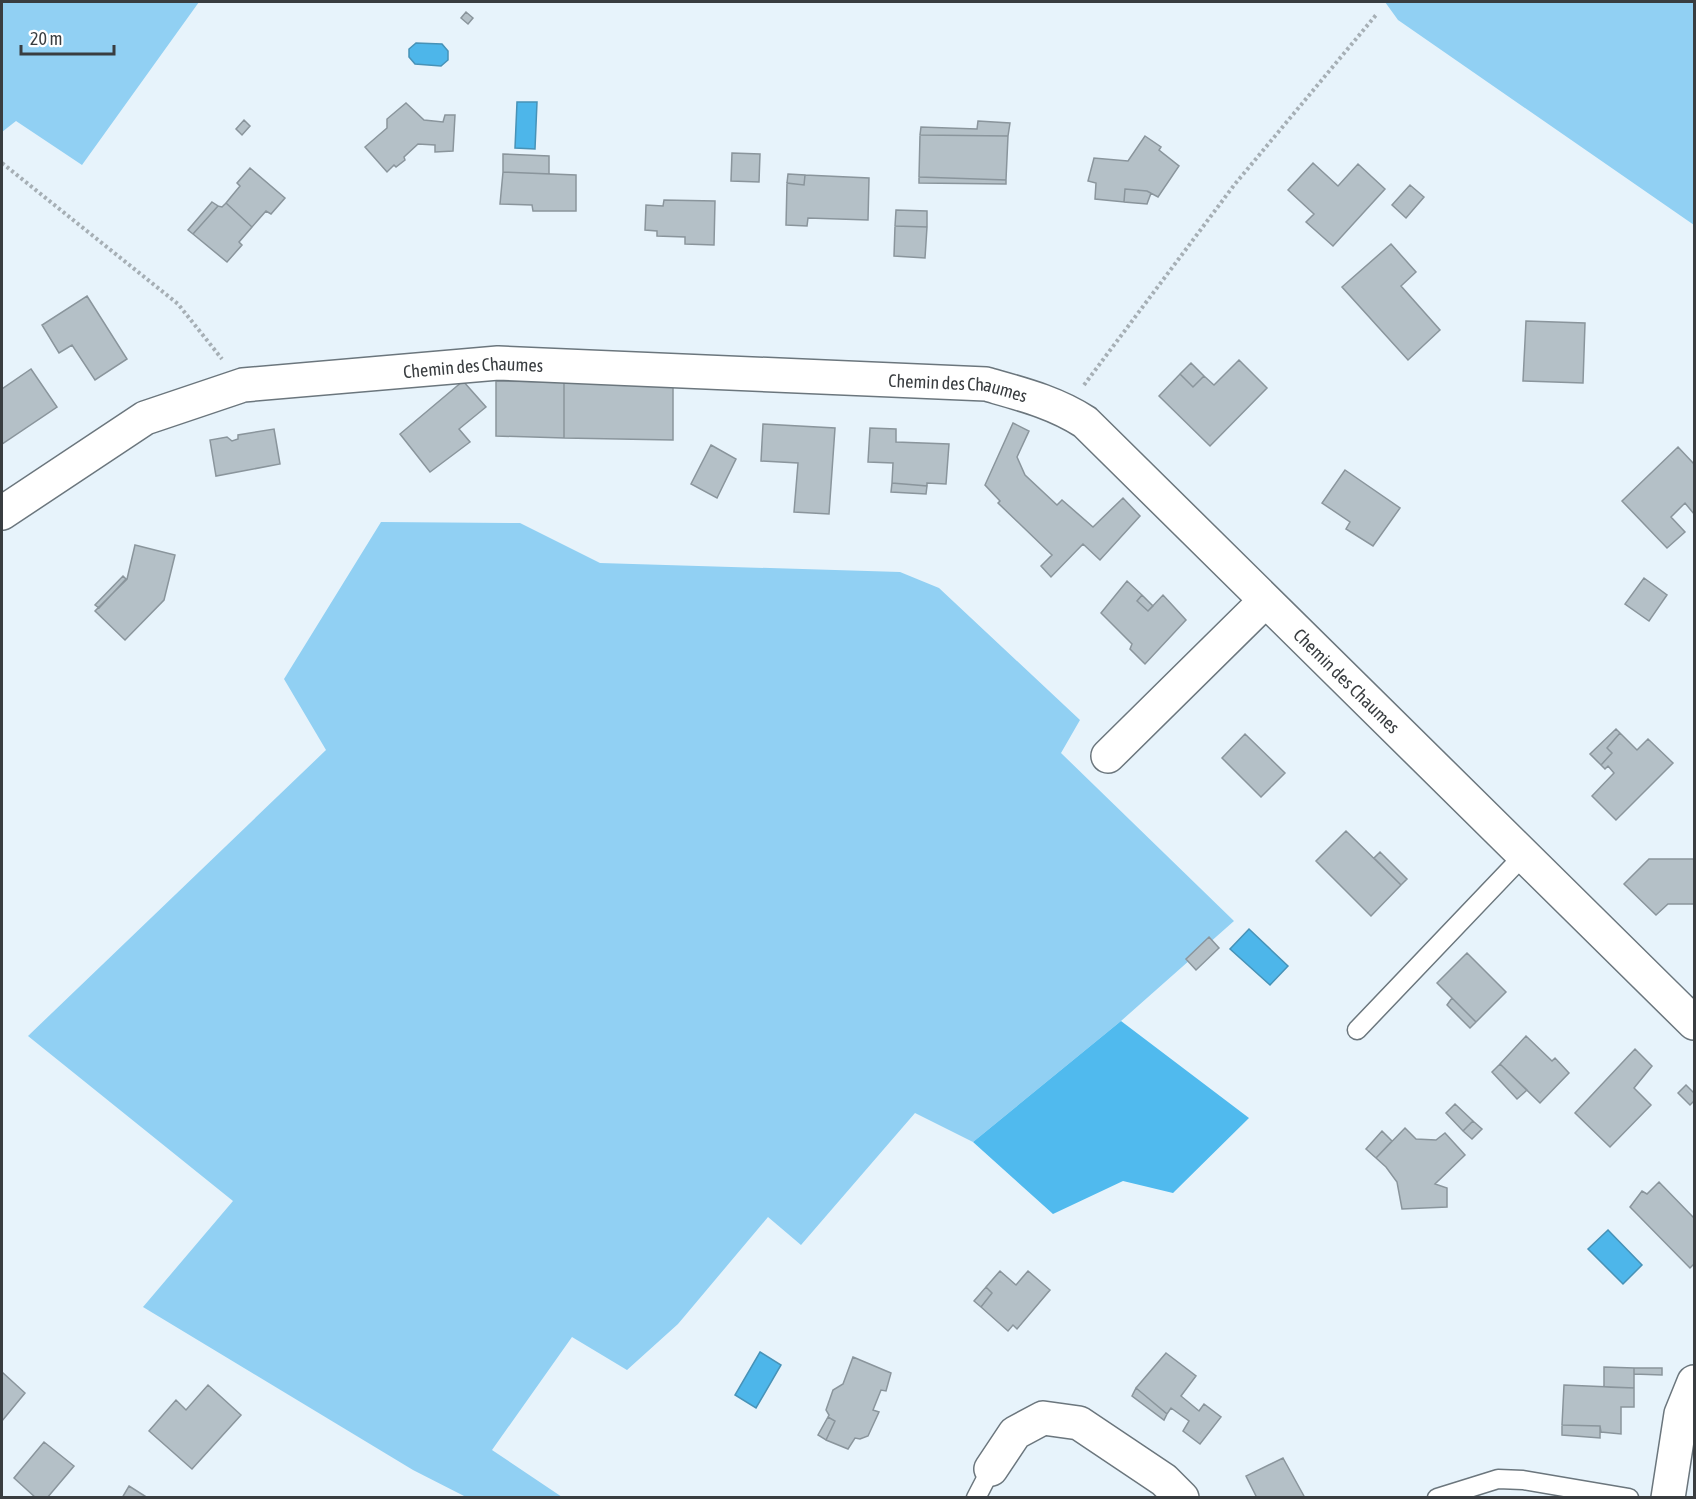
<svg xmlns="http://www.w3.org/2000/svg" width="1696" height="1499" viewBox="0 0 1696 1499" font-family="'Asap Condensed',sans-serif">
	<rect width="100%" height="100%" fill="#e7f3fb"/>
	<path fill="#91d0f3" d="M 2,2 L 199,2 L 82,165 L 16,121 L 2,132 Z
		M 1385,2 L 1694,2 L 1694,225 L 1398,20 Z
		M 381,522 L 520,523 L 600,563 L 900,572 L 939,588 L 1080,720 L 1061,753 L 1234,921 L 1121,1021 L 973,1142 L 915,1113 L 801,1245 L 768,1217 L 678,1324 L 627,1370 L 572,1337 L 492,1450 L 562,1497 L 466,1497 L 413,1470 L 143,1307 L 233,1201 L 28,1036 L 326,750 L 284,679 Z"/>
	<path fill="#50baee" d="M 1121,1021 L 1249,1118 L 1173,1193 L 1123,1181 L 1053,1214 L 973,1142 Z"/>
	<path fill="#4db6ea" stroke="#4792b7" stroke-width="1.5" d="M 416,43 L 442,44 L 448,51 L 448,60 L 441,66 L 415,64 L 409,57 L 409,49 Z
		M 517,102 L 537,102 L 535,149 L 515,148 Z
		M 1249,929 L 1288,966 L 1270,985 L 1230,949 Z
		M 1608,1230 L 1642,1265 L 1623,1284 L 1588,1249 Z
		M 760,1352 L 781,1365 L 756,1408 L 735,1395 Z"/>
	<path fill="#b4c0c7" stroke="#8a959c" stroke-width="1.5" d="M 466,12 L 473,18 L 468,24 L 461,18 Z
		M 406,103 L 424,120 L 443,122 L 445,115 L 455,115 L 453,151 L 435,152 L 435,145 L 418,144 L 404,157 L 405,160 L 396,167 L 394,165 L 387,172 L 365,147 L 387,128 L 387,119 Z
		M 244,120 L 250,126 L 242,135 L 236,129 Z
		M 978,121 L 1010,123 L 1008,136 L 920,135 L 921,127 L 977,129 Z
		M 920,135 L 1008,136 L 1006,180 L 919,177 Z
		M 1145,136 L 1161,147 L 1159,150 L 1179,166 L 1158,197 L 1147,191 L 1125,189 L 1124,202 L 1095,199 L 1096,183 L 1088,181 L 1094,158 L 1128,161 Z
		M 732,153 L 760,154 L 759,182 L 731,181 Z
		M 503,154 L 549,156 L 549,174 L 503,172 Z
		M 1313,163 L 1338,186 L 1358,164 L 1385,189 L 1333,246 L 1306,222 L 1314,214 L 1288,190 Z
		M 250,168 L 285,198 L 271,214 L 266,211 L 252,227 L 226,203 L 240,186 L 237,183 Z
		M 503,172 L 576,175 L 576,211 L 533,211 L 532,205 L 500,204 Z
		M 788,174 L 805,175 L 804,185 L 787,183 Z
		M 805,175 L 869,178 L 868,220 L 808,218 L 807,226 L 786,225 L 787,183 L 804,185 Z
		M 919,177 L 1006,180 L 1006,184 L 919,183 Z
		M 1410,185 L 1424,197 L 1406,218 L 1392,205 Z
		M 1125,189 L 1147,191 L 1151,193 L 1147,204 L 1124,202 Z
		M 664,200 L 715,201 L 714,245 L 685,244 L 685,237 L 657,236 L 657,231 L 645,230 L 646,205 L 663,206 Z
		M 212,202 L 218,206 L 193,234 L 188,230 Z
		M 226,203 L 252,227 L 239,242 L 242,245 L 227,262 L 193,234 L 218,206 L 222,207 Z
		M 896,210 L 927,211 L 927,227 L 895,226 Z
		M 895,226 L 927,227 L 925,258 L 894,256 Z
		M 1391,244 L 1416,272 L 1401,286 L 1440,330 L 1408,360 L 1342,287 Z
		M 87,296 L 127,359 L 95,380 L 72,345 L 59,353 L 42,325 Z
		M 1526,321 L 1585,323 L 1583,383 L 1523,381 Z
		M 1239,360 L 1267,388 L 1210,446 L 1159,396 L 1180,374 L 1193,387 L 1204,376 L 1214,385 Z
		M 1191,363 L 1204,376 L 1193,387 L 1180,374 Z
		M 31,369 L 57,407 L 2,444 L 2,389 Z
		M 463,381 L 486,407 L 459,429 L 470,442 L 430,472 L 400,434 Z
		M 496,381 L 564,382 L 564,438 L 496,436 Z
		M 564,382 L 673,385 L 673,440 L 564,438 Z
		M 1013,423 L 1029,431 L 1017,457 L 1025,475 L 1057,505 L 1062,500 L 1093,527 L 1123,498 L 1140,516 L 1100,560 L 1083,544 L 1051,577 L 1041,566 L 1052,555 L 998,503 L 1000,501 L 985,485 Z
		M 763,424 L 835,428 L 829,514 L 794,512 L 798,463 L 761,461 Z
		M 870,428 L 896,429 L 896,442 L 949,444 L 946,484 L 927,483 L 927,486 L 892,483 L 893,463 L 868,462 Z
		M 274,429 L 280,464 L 216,476 L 210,440 L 227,437 L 232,441 L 238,439 L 238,435 Z
		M 711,445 L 736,459 L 717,498 L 691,484 Z
		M 1678,447 L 1694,464 L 1694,514 L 1685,503 L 1671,517 L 1685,532 L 1667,548 L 1622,501 Z
		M 1345,470 L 1400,508 L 1373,546 L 1346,529 L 1350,522 L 1322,503 Z
		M 892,483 L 927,486 L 926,494 L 891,492 Z
		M 135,545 L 175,555 L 164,600 L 125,640 L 95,611 L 127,579 Z
		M 123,576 L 126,579 L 99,608 L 95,605 Z
		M 1644,578 L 1667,595 L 1649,621 L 1625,604 Z
		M 1127,581 L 1142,595 L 1137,601 L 1148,611 L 1163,595 L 1186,620 L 1145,664 L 1130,649 L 1132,644 L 1101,613 Z
		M 1142,595 L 1153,606 L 1148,611 L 1137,601 Z
		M 1616,729 L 1620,733 L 1607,748 L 1612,753 L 1601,765 L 1590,754 Z
		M 1620,733 L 1637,750 L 1648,739 L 1673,763 L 1616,820 L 1592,796 L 1614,773 L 1608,766 L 1605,769 L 1601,765 L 1612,753 L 1607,748 Z
		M 1245,734 L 1285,773 L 1261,797 L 1222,758 Z
		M 1346,831 L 1401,885 L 1371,916 L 1316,861 Z
		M 1380,852 L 1407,879 L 1401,885 L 1374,858 Z
		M 1649,859 L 1694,859 L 1694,904 L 1668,904 L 1656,915 L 1624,884 Z
		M 1209,937 L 1219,948 L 1196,970 L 1186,959 Z
		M 1467,953 L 1506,992 L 1476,1022 L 1437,983 Z
		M 1452,998 L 1476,1022 L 1470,1028 L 1447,1005 Z
		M 1526,1036 L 1552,1061 L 1555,1058 L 1569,1073 L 1540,1103 L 1500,1064 Z
		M 1635,1049 L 1652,1066 L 1634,1088 L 1651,1105 L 1610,1147 L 1575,1113 Z
		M 1500,1064 L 1527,1090 L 1517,1099 L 1492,1072 Z
		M 1686,1085 L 1694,1093 L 1694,1101 L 1690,1105 L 1678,1093 Z
		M 1455,1104 L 1473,1121 L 1463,1131 L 1446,1113 Z
		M 1473,1121 L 1482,1129 L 1472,1139 L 1463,1131 Z
		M 1405,1128 L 1416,1139 L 1436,1140 L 1445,1133 L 1465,1155 L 1435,1184 L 1447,1188 L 1447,1207 L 1402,1209 L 1397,1182 L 1386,1167 L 1376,1158 Z
		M 1382,1131 L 1392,1141 L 1376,1158 L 1366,1149 Z
		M 1659,1182 L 1694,1218 L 1694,1264 L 1690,1268 L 1630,1207 L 1642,1191 L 1647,1194 Z
		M 1000,1271 L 1016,1285 L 1028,1271 L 1050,1290 L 1017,1329 L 1013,1325 L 1008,1331 L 981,1307 L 992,1293 L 986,1287 Z
		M 986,1287 L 992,1293 L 981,1307 L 974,1301 Z
		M 1166,1353 L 1196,1376 L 1181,1396 L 1199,1411 L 1204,1404 L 1221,1417 L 1200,1444 L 1183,1431 L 1189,1421 L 1171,1408 L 1167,1414 L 1136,1388 Z
		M 853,1357 L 891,1373 L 886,1391 L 881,1390 L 873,1410 L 879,1412 L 868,1436 L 860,1439 L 855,1438 L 848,1449 L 826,1440 L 835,1421 L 828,1417 L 829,1415 L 826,1410 L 833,1390 L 843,1384 Z
		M 1604,1367 L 1634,1368 L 1634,1388 L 1604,1387 Z
		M 1634,1368 L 1662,1368 L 1662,1375 L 1634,1374 Z
		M 2,1372 L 25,1393 L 2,1421 Z
		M 208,1385 L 241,1415 L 192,1469 L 149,1431 L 176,1400 L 186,1410 Z
		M 1564,1385 L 1634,1388 L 1634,1407 L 1621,1407 L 1621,1434 L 1601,1432 L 1600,1426 L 1562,1425 Z
		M 1136,1388 L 1167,1414 L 1164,1420 L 1132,1396 Z
		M 828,1417 L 835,1421 L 826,1440 L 818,1435 Z
		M 1562,1425 L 1600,1426 L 1600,1438 L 1562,1435 Z
		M 44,1442 L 74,1466 L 47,1498 L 36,1498 L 14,1478 Z
		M 1283,1458 L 1305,1498 L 1257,1498 L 1246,1476 Z
		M 129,1486 L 148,1498 L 122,1498 Z"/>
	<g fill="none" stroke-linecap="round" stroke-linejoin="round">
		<defs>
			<path id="service" d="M 1357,1030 L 1524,855
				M 976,1498 L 991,1469
				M 1437,1498 L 1498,1479 L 1523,1480 L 1629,1498"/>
			<g id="minor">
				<path id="s1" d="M 2,513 L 145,418 L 243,385 L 498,363 L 986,384 C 1021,394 1054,402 1085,422 L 1694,1023"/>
				<path d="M 1108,756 L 1265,601"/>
				<path d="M 991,1469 L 1015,1433 L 1043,1418 L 1079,1423 L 1164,1480 L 1182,1498"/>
				<path d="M 1668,1498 L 1681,1414 L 1694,1382"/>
			</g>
		</defs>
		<use href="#service" stroke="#6b767d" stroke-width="21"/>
		<use href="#minor" stroke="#6b767d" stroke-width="36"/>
		<path stroke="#a6afb5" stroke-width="4" stroke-dasharray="3 3" stroke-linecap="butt" d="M 2,163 L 178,304 L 222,359
			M 1084,385 L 1235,184 L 1376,15"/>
		<use href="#service" stroke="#fff" stroke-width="18"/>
		<use href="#minor" stroke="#fff" stroke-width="33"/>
	</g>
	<g text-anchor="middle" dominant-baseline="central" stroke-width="5" stroke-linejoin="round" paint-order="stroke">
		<g font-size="18" fill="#393d40" stroke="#fff">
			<text stroke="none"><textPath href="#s1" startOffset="506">Chemin des Chaumes</textPath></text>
			<text stroke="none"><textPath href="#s1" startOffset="992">Chemin des Chaumes</textPath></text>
			<text stroke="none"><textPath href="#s1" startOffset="1494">Chemin des Chaumes</textPath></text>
		</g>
	</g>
	<rect width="1696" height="1499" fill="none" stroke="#393d40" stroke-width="6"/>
	<path d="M21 45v9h93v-9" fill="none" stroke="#393d40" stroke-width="3"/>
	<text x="30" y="45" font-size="18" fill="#393d40" stroke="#ffffff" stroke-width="4.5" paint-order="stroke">20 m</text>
</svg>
